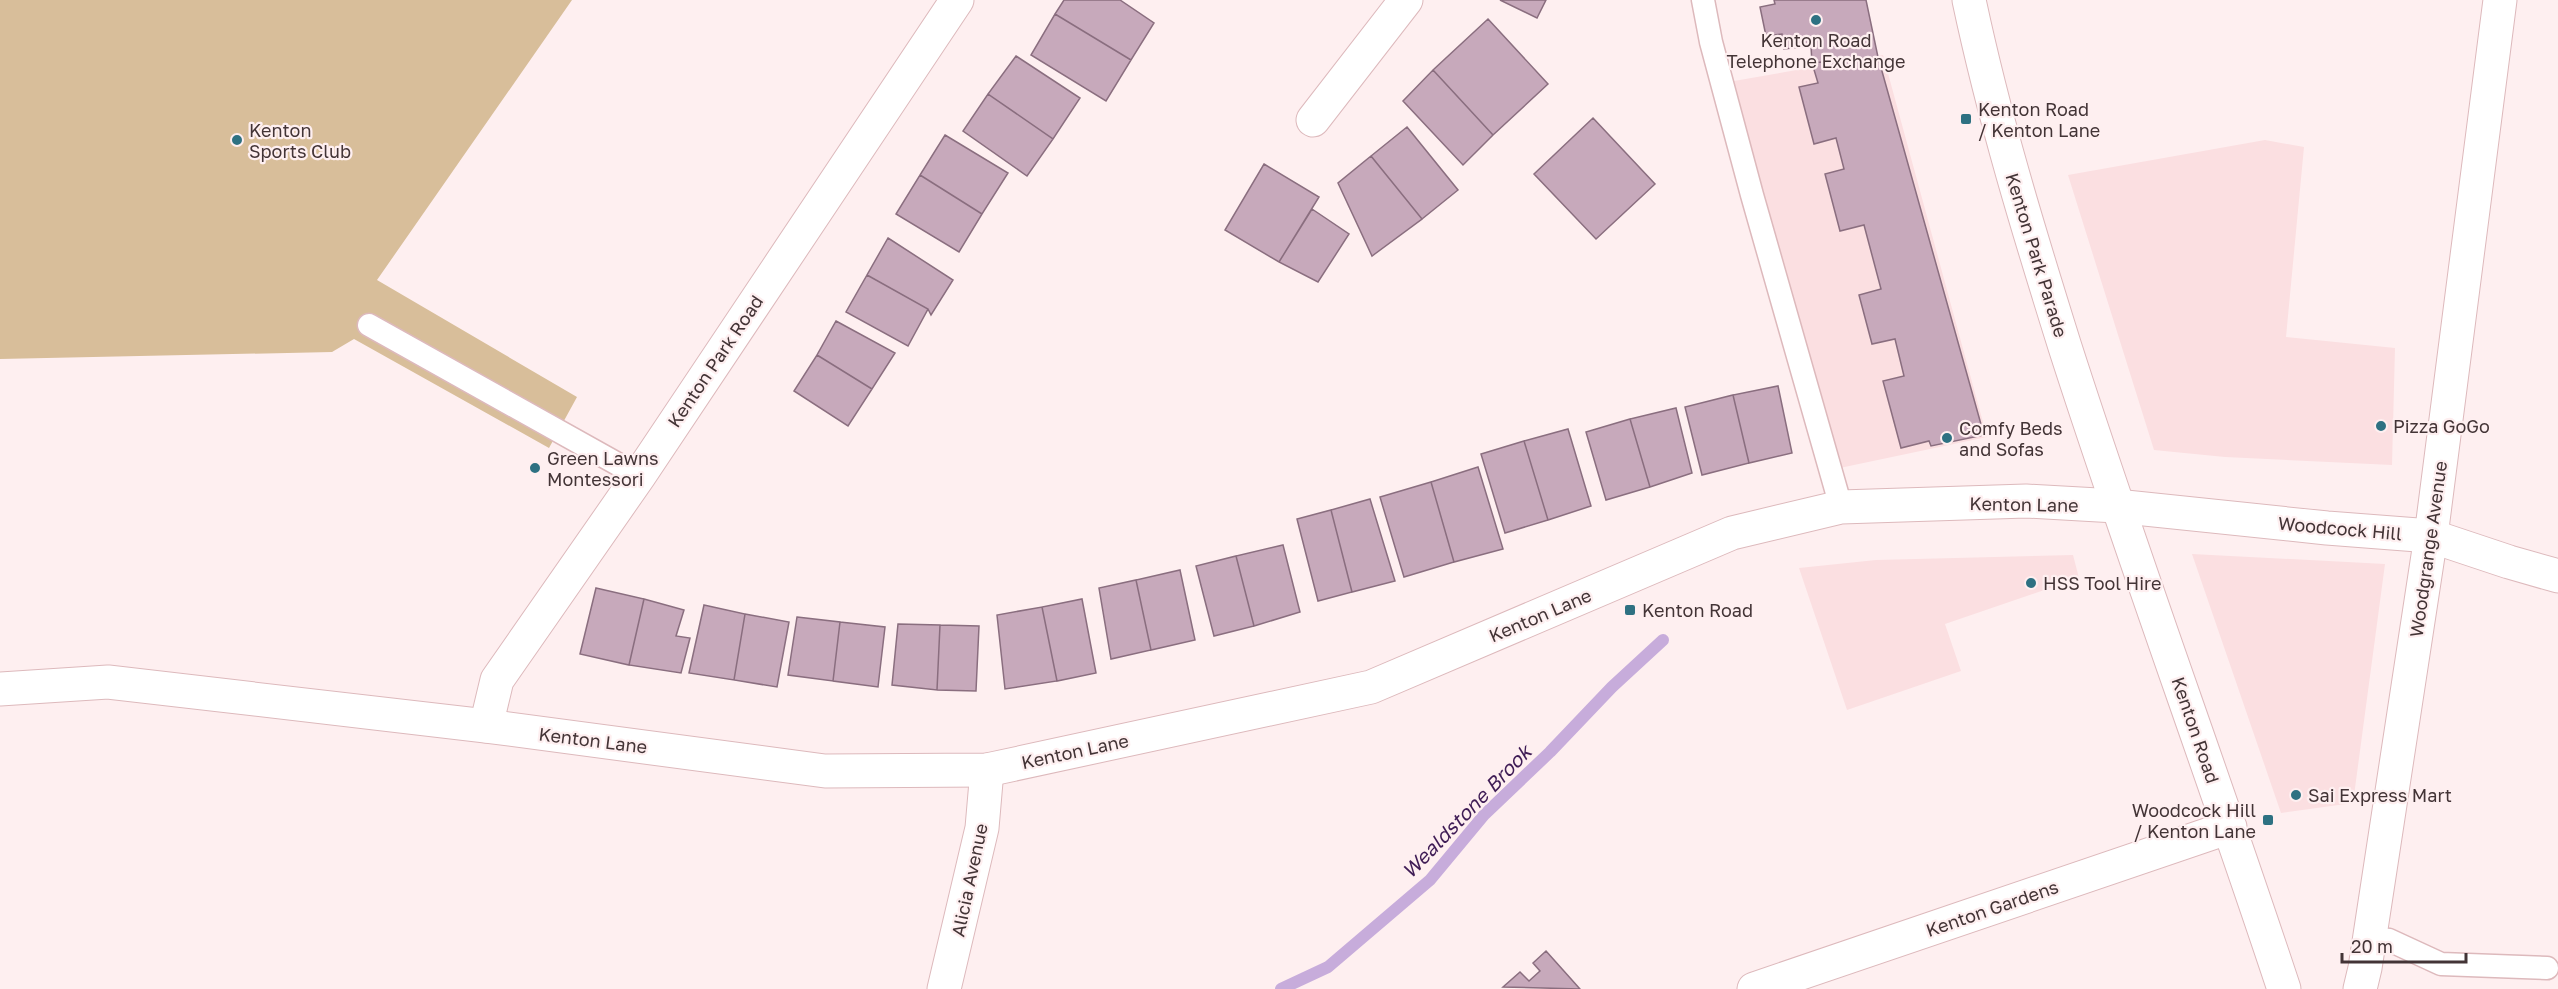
<svg xmlns="http://www.w3.org/2000/svg" width="2558" height="989" viewBox="0 0 2558 989" font-family="'Golos Text',sans-serif">
	<rect width="100%" height="100%" fill="#feeff0"/>
	<path fill="#fbdfe1" d="M 1883,55 L 1987,437 L 1835,469 L 1734,81 Z
		M 2265,140 L 2304,147 L 2286,337 L 2395,348 L 2392,465 L 2225,457 L 2154,450 L 2068,175 Z
		M 2192,554 L 2385,564 L 2353,803 L 2281,813 Z
		M 2073,555 L 2079,578 L 1945,624 L 1961,671 L 1847,710 L 1799,568 L 1876,560 Z"/>
	<path fill="#d8be9a" d="M 0,0 L 572,0 L 377,280 L 577,397 L 549,448 L 354,339 L 332,352 L 0,359 Z"/>
	<g fill="none" stroke-linecap="round" stroke-linejoin="round">
		<path stroke="#c7acdb" stroke-width="12" d="M 1281,989 L 1328,967 L 1430,880 L 1484,815 L 1550,752 L 1612,687 L 1663,640"/>
	</g>
	<path fill="#c7a9bb" stroke="#8a6e7f" stroke-width="1.5" d="M 1064,0 L 1120,0 L 1154,23 L 1131,60 L 1055,14 Z
		M 1500,0 L 1546,0 L 1537,18 Z
		M 1774,0 L 1866,0 L 1878,57 L 1812,63 L 1811,46 L 1784,49 L 1782,34 L 1766,36 L 1760,7 L 1775,4 Z
		M 1055,14 L 1131,60 L 1106,101 L 1031,55 Z
		M 1488,19 L 1548,84 L 1493,135 L 1433,70 Z
		M 1016,56 L 1080,98 L 1053,139 L 988,94 Z
		M 1878,57 L 1984,435 L 1931,446 L 1929,441 L 1901,448 L 1883,381 L 1904,376 L 1895,339 L 1872,344 L 1859,295 L 1881,289 L 1864,225 L 1840,231 L 1825,174 L 1844,169 L 1836,138 L 1814,144 L 1799,87 L 1818,83 L 1812,63 Z
		M 1433,70 L 1493,135 L 1463,165 L 1403,101 Z
		M 988,94 L 1053,139 L 1027,176 L 963,131 Z
		M 1593,118 L 1655,184 L 1596,239 L 1534,174 Z
		M 1407,127 L 1458,190 L 1422,219 L 1371,156 Z
		M 945,135 L 1008,173 L 982,214 L 920,175 Z
		M 1371,156 L 1422,219 L 1372,256 L 1338,183 Z
		M 1264,164 L 1319,197 L 1279,262 L 1225,230 Z
		M 920,175 L 982,214 L 959,252 L 896,214 Z
		M 1312,209 L 1349,234 L 1318,282 L 1279,262 Z
		M 888,238 L 953,280 L 931,315 L 928,309 L 867,275 Z
		M 867,275 L 928,309 L 908,346 L 846,312 Z
		M 836,321 L 895,353 L 872,389 L 817,355 Z
		M 817,355 L 872,389 L 848,426 L 794,391 Z
		M 1778,386 L 1792,453 L 1749,463 L 1733,395 Z
		M 1733,395 L 1749,463 L 1702,475 L 1685,407 Z
		M 1676,408 L 1692,473 L 1650,487 L 1630,419 Z
		M 1630,419 L 1650,487 L 1606,500 L 1586,432 Z
		M 1568,429 L 1591,506 L 1548,520 L 1524,441 Z
		M 1524,441 L 1548,520 L 1505,533 L 1481,454 Z
		M 1478,467 L 1503,549 L 1454,562 L 1431,482 Z
		M 1431,482 L 1454,562 L 1404,577 L 1380,497 Z
		M 1370,499 L 1395,581 L 1352,592 L 1331,510 Z
		M 1331,510 L 1352,592 L 1318,601 L 1297,519 Z
		M 1283,545 L 1300,612 L 1254,626 L 1236,556 Z
		M 1236,556 L 1254,626 L 1214,636 L 1196,566 Z
		M 1180,570 L 1195,640 L 1151,650 L 1136,580 Z
		M 1136,580 L 1151,650 L 1111,659 L 1099,588 Z
		M 596,588 L 644,599 L 629,665 L 580,654 Z
		M 644,599 L 684,610 L 676,636 L 690,638 L 681,673 L 629,665 Z
		M 1082,599 L 1096,673 L 1057,681 L 1042,607 Z
		M 704,605 L 745,614 L 734,680 L 689,673 Z
		M 1042,607 L 1057,681 L 1005,689 L 997,615 Z
		M 745,614 L 789,622 L 777,687 L 734,680 Z
		M 797,617 L 840,622 L 833,681 L 788,675 Z
		M 840,622 L 885,627 L 878,687 L 833,681 Z
		M 898,624 L 940,625 L 937,690 L 892,685 Z
		M 940,625 L 979,626 L 976,691 L 937,690 Z
		M 1546,951 L 1580,989 L 1503,987 L 1520,972 L 1529,981 L 1540,971 L 1533,963 Z"/>
	<g fill="none" stroke-linecap="round" stroke-linejoin="round">
		<defs>
			<path id="lane" d="M 1703,0 L 1711,42 L 1752,195 L 1841,507
				M 369,325 L 639,476
				M 2369,938 L 2389,940 L 2441,964 L 2547,968"/>
			<path id="street" d="M 1313,120 L 1406,0
				M 486,726 L 497,680 L 639,476 L 957,0
				M 944,989 L 982,828 L 987,770
				M 1754,989 L 2230,827
				M 2360,989 L 2365,968 L 2431,536 L 2500,0"/>
			<path id="secondary" d="M 0,689 L 108,682 L 486,726 L 825,771 L 987,770 L 1371,687 L 1732,533 L 1841,507 L 2026,501 L 2116,506 L 2327,528 L 2431,536 L 2509,562 L 2558,576"/>
			<path id="primary" d="M 1969,0 C 1994,118 2029,232 2065,347 C 2134,562 2213,774 2284,989"/>
		</defs>
		<use href="#lane" stroke="#ddb9bc" stroke-width="25"/>
		<use href="#street" stroke="#ddb9bc" stroke-width="35"/>
		<use href="#secondary" stroke="#ddb9bc" stroke-width="35"/>
		<use href="#primary" stroke="#ddb9bc" stroke-width="35"/>
		<use href="#lane" stroke="#fff" stroke-width="22"/>
		<use href="#street" stroke="#fff" stroke-width="33"/>
		<use href="#secondary" stroke="#fff" stroke-width="33"/>
		<use href="#primary" stroke="#fff" stroke-width="33"/>
	</g>
	<g fill="#2e7182" stroke="#feeff0" stroke-width="2">
		<circle cx="1816" cy="20" r="6"/>
		<rect x="1960" y="113" width="12" height="12" rx="3"/>
		<circle cx="237" cy="140" r="6"/>
		<circle cx="2381" cy="426" r="6"/>
		<circle cx="1947" cy="438" r="6"/>
		<circle cx="535" cy="468" r="6"/>
		<circle cx="2031" cy="583" r="6"/>
		<rect x="1624" y="604" width="12" height="12" rx="3"/>
		<circle cx="2296" cy="795" r="6"/>
		<rect x="2262" y="814" width="12" height="12" rx="3"/>
	</g>
	<g text-anchor="middle" dominant-baseline="central" stroke-width="4.5" stroke-linejoin="round" paint-order="stroke">
		<g font-size="18" fill="#433436" stroke="#feeff0" text-anchor="start">
			<text x="1816" y="40" text-anchor="middle">Kenton Road<tspan x="1816" dy="21">Telephone Exchange</tspan></text>
			<text x="1978" y="109">Kenton Road<tspan x="1978" dy="21">/ Kenton Lane</tspan></text>
			<text x="249" y="130">Kenton<tspan x="249" dy="21">Sports Club</tspan></text>
			<text x="2393" y="426">Pizza GoGo</text>
			<text x="1959" y="428">Comfy Beds<tspan x="1959" dy="21">and Sofas</tspan></text>
			<text x="547" y="458">Green Lawns<tspan x="547" dy="21">Montessori</tspan></text>
			<text x="2043" y="583">HSS Tool Hire</text>
			<text x="1642" y="610">Kenton Road</text>
			<text x="2308" y="795">Sai Express Mart</text>
			<text x="2256" y="810" text-anchor="end">Woodcock Hill<tspan x="2256" dy="21">/ Kenton Lane</tspan></text>
		</g>
		<g font-size="18" fill="#433436" stroke="#feeff0">
			<text transform="translate(2037 255) rotate(73)">Kenton Park Parade</text>
			<text transform="translate(715 361) rotate(-56)">Kenton Park Road</text>
			<text transform="translate(2024 504) rotate(1)">Kenton Lane</text>
			<text transform="translate(2340 528) rotate(5)">Woodcock Hill</text>
			<text transform="translate(2428 549) rotate(-82)">Woodgrange Avenue</text>
			<text transform="translate(1540 615) rotate(-23)">Kenton Lane</text>
			<text transform="translate(2196 730) rotate(71)">Kenton Road</text>
			<text transform="translate(593 740) rotate(7)">Kenton Lane</text>
			<text transform="translate(1075 751) rotate(-12)">Kenton Lane</text>
			<text transform="translate(969 880) rotate(-78)">Alicia Avenue</text>
			<text transform="translate(1992 908) rotate(-19)">Kenton Gardens</text>
		</g>
		<g font-size="20" font-style="italic" fill="#3f1c55" stroke="#feeff0">
			<text transform="translate(1466 811) rotate(-46)">Wealdstone Brook</text>
		</g>
	</g>
	<path d="M2342 953v9h124v-9" fill="none" stroke="#433436" stroke-width="3"/>
	<text x="2351" y="953" font-size="18" fill="#433436" stroke="#feeff0" stroke-width="4.5" paint-order="stroke">20 m</text>
</svg>
